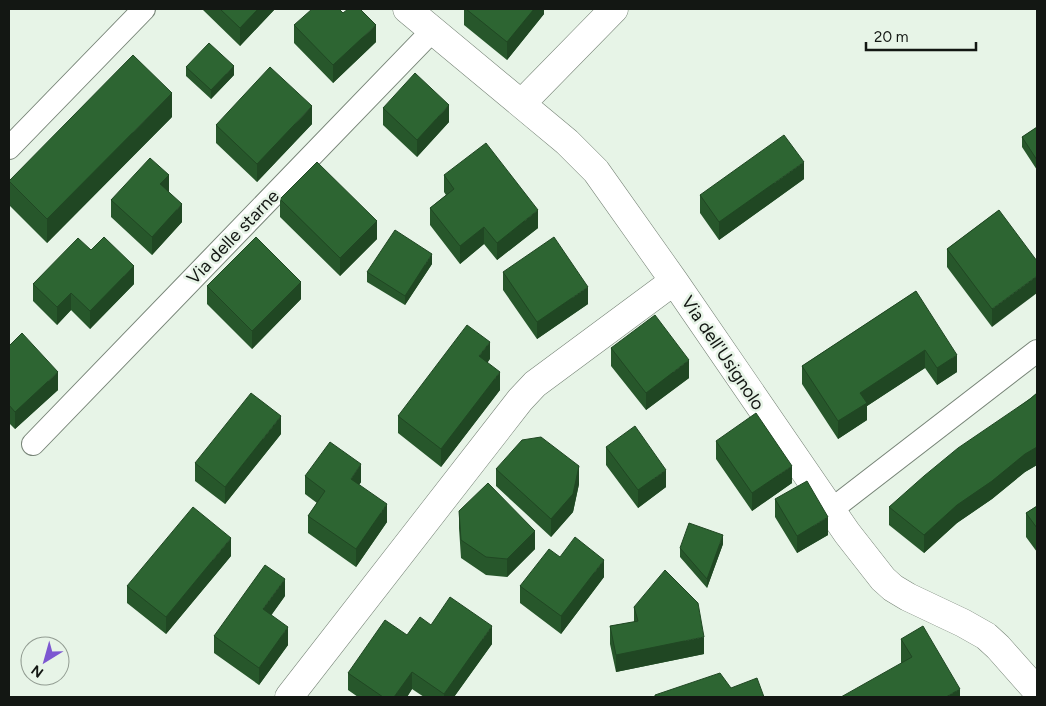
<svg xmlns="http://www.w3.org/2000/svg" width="1046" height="706" viewBox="0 0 1046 706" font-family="Figtree,sans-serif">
	<rect width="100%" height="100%" fill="#e7f4e7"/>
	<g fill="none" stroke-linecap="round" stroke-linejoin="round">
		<defs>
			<path id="lane" d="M 9,148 L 144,9
				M 33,444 L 433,30
				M 831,510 L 1037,351"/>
			<path id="street" d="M 407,9 L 567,142 L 596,171 L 674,281 L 847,533 L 883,579 L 893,588 L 908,597 L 963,623 L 986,636 L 998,647 L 1037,691
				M 522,103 L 614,9
				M 289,697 L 520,400 L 535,384 L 674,281"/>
		</defs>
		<use href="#lane" stroke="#778477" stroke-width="24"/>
		<use href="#street" stroke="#778477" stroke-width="29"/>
		<use href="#lane" stroke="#fff" stroke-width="22"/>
		<use href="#street" stroke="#fff" stroke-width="28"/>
	</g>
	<path fill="#27572b" d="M 202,9 L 275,9 L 240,46 Z
		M 464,9 L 544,9 L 544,14 L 507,60 L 464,25 Z
		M 294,25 L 376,42 L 333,83 L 294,43 Z
		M 186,67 L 234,75 L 211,99 L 186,76 Z
		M 383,108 L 449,122 L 417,157 L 383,125 Z
		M 172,117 L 47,243 L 9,205 L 9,181 Z
		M 312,124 L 257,182 L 216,143 L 216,125 Z
		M 1037,127 L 1037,170 L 1022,147 L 1022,137 Z
		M 444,175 L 538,228 L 497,260 L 484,244 L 460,264 L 430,225 L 430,208 L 446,195 L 444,192 Z
		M 804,179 L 719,240 L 700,213 L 700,195 Z
		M 169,192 L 182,222 L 152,255 L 111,217 L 111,200 Z
		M 280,199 L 377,239 L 340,276 L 280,217 Z
		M 999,210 L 992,327 L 947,267 L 947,249 Z
		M 91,250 L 134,284 L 90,329 L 71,310 L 57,325 L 33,301 L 33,284 Z
		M 432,264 L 405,305 L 367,282 L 367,272 Z
		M 503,272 L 588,304 L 537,339 L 503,290 Z
		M 207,286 L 301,299 L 252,349 L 207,304 Z
		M 916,291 L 957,372 L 937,385 L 925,368 L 867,406 L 867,420 L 838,439 L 802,384 L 802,366 Z
		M 9,346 L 58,390 L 15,429 L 9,423 Z
		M 611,348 L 689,378 L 646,410 L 611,366 Z
		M 490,359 L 487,363 L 500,390 L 441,467 L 398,433 L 398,416 Z
		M 1037,393 L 1037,465 L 1025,472 L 992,499 L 957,523 L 924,553 L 889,525 L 889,507 Z
		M 281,434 L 225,504 L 195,481 L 195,463 Z
		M 716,441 L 792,483 L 752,511 L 716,459 Z
		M 606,447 L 666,487 L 638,508 L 606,465 Z
		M 496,469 L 579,484 L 573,512 L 551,537 L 496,486 Z
		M 305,476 L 361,482 L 359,485 L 387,522 L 356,567 L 308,533 L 308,516 L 317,503 L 305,494 Z
		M 775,499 L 828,535 L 797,553 L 775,517 Z
		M 1037,506 L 1037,552 L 1026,537 L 1026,513 Z
		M 459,511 L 535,549 L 507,577 L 486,575 L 461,558 L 459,528 Z
		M 723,544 L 707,588 L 680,557 L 680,548 Z
		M 231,556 L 166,634 L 127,603 L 127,586 Z
		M 560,557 L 604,577 L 561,634 L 520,603 L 520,586 Z
		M 285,596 L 271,615 L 288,645 L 259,685 L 214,653 L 214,636 Z
		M 634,607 L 704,654 L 616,672 L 610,644 L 610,626 L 634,622 Z
		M 431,625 L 492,644 L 454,697 L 424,697 L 412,689 L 407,697 L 358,697 L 348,690 L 348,673 L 407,635 Z
		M 901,639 L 960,697 L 901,663 Z"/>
	<path fill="#204723" d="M 258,9 L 275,9 L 240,46 L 240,28 Z
		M 534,9 L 544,9 L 544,14 L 507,60 L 507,42 Z
		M 376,25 L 376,42 L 333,83 L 333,65 Z
		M 234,66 L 234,75 L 211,99 L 211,90 Z
		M 172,93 L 172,117 L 47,243 L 47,219 Z
		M 449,105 L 449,122 L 417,157 L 417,140 Z
		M 312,106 L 312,124 L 257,182 L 257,164 Z
		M 804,162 L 804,179 L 719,240 L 719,222 Z
		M 169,175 L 169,193 L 160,184 Z
		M 182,204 L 182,222 L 152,255 L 152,237 Z
		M 538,210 L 538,228 L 497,260 L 497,243 Z
		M 377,221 L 377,239 L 340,276 L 340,258 Z
		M 484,227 L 484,244 L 460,264 L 460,246 Z
		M 432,254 L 432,264 L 405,305 L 405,296 Z
		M 134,266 L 134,284 L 90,329 L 90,311 Z
		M 1037,276 L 1037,293 L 992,327 L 992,309 Z
		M 301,282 L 301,299 L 252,349 L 252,331 Z
		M 588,287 L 588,304 L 537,339 L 537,322 Z
		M 71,293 L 71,310 L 57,325 L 57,307 Z
		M 490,342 L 490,359 L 479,374 L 479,356 Z
		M 925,350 L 925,368 L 867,406 L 867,420 L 838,439 L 838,421 L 860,393 Z
		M 957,355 L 957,372 L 937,385 L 937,368 Z
		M 689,360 L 689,378 L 646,410 L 646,393 Z
		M 58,372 L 58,390 L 15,429 L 15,412 Z
		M 500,372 L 500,390 L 441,467 L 441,449 Z
		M 281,416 L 281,434 L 225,504 L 225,487 Z
		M 1037,447 L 1037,465 L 1025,472 L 992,499 L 957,523 L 924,553 L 924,535 L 957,505 L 1025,454 Z
		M 361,464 L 361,482 L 351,496 L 351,479 Z
		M 579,466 L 579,484 L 573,512 L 551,537 L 551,519 Z
		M 792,466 L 792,483 L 752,511 L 752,493 Z
		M 666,470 L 666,487 L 638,508 L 638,490 Z
		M 387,504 L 387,522 L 356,567 L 356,549 Z
		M 828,517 L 828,535 L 797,553 L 797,536 Z
		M 535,531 L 535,549 L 507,577 L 507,559 Z
		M 723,535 L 723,544 L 707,588 L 707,579 Z
		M 231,538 L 231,556 L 166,634 L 166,617 Z
		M 604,560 L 604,577 L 561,634 L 561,616 Z
		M 285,579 L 285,596 L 263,627 L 263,609 Z
		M 492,626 L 492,644 L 454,697 L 444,697 L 444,694 Z
		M 288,627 L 288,645 L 259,685 L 259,668 Z
		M 704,637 L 704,654 L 616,672 L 616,655 Z
		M 412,672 L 412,689 L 407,697 L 394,697 Z
		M 960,689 L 960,697 L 946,697 Z"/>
	<path fill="#2d6532" stroke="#204723" d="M 220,9 L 258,9 L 240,28 Z
		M 312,9 L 339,9 L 343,13 L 348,9 L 360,9 L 376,25 L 333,65 L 294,25 Z
		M 466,9 L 534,9 L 507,42 Z
		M 209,43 L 234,66 L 211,90 L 186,67 Z
		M 133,55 L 172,93 L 47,219 L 9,181 Z
		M 270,67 L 312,106 L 257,164 L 216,125 Z
		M 415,73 L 449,105 L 417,140 L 383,108 Z
		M 1037,127 L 1037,160 L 1022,137 Z
		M 784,135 L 804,162 L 719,222 L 700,195 Z
		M 486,143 L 538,210 L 497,243 L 484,227 L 460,246 L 430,208 L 454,189 L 444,175 Z
		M 150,158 L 169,175 L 160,184 L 182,204 L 152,237 L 111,200 Z
		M 317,162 L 377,221 L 340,258 L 280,199 Z
		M 999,210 L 1037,261 L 1037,276 L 992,309 L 947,249 Z
		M 395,230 L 432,254 L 405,296 L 367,272 Z
		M 104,237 L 134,266 L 90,311 L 71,293 L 57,307 L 33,284 L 78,238 L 91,250 Z
		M 256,237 L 301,282 L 252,331 L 207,286 Z
		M 554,237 L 588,287 L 537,322 L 503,272 Z
		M 916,291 L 957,355 L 937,368 L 925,350 L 860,393 L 867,403 L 838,421 L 802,366 Z
		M 655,315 L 689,360 L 646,393 L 611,348 Z
		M 467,325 L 490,342 L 479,356 L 500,372 L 441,449 L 398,416 Z
		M 22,333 L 58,372 L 15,412 L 9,405 L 9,346 Z
		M 251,393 L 281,416 L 225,487 L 195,463 Z
		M 1037,393 L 1037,447 L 1025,454 L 992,481 L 957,505 L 924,535 L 889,507 L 924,476 L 958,448 L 1030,399 Z
		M 756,413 L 792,466 L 752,493 L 716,441 Z
		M 635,426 L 666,470 L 638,490 L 606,447 Z
		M 541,437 L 579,466 L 573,494 L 551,519 L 496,469 L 522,440 Z
		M 330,442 L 361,464 L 351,479 L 387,504 L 356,549 L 308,516 L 325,491 L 305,476 Z
		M 807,481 L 828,517 L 797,536 L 775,499 Z
		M 488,483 L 535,531 L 507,559 L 486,557 L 461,540 L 459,511 Z
		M 1037,506 L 1037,528 L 1026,513 Z
		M 193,507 L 231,538 L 166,617 L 127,586 Z
		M 689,523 L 723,535 L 707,579 L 680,548 Z
		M 575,537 L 604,560 L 561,616 L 520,586 L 549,549 L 560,557 Z
		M 265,565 L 285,579 L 263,609 L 288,627 L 259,668 L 214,636 Z
		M 665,570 L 698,603 L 704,637 L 616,655 L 610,626 L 638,621 L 634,607 Z
		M 450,597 L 492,626 L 444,694 L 412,672 L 394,697 L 383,697 L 348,673 L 385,620 L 407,635 L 420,617 L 431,625 Z
		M 923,626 L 960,689 L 946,697 L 841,697 L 912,657 L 901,639 Z
		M 720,673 L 731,688 L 757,678 L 764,697 L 655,697 L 655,695 Z"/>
	<g text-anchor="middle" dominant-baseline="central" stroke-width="5" stroke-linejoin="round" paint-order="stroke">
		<g font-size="18" fill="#131713" stroke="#e7f4e7">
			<text transform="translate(233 237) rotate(-46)">Via delle starne</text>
			<text transform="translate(723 353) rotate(56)">Via dell'Usignolo</text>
		</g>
	</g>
	<rect width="1046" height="706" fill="none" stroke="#131713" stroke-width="20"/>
	<g transform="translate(45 661) rotate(217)"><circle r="24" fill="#e7f4e7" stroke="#929c92"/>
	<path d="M0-4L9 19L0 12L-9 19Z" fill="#7c57d1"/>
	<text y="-8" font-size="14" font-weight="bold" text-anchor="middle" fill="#131713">N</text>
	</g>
	<path d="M866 42v8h110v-8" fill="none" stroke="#131713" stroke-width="2.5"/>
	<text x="874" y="42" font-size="15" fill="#131713" stroke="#e7f4e7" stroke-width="4" paint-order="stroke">20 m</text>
</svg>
